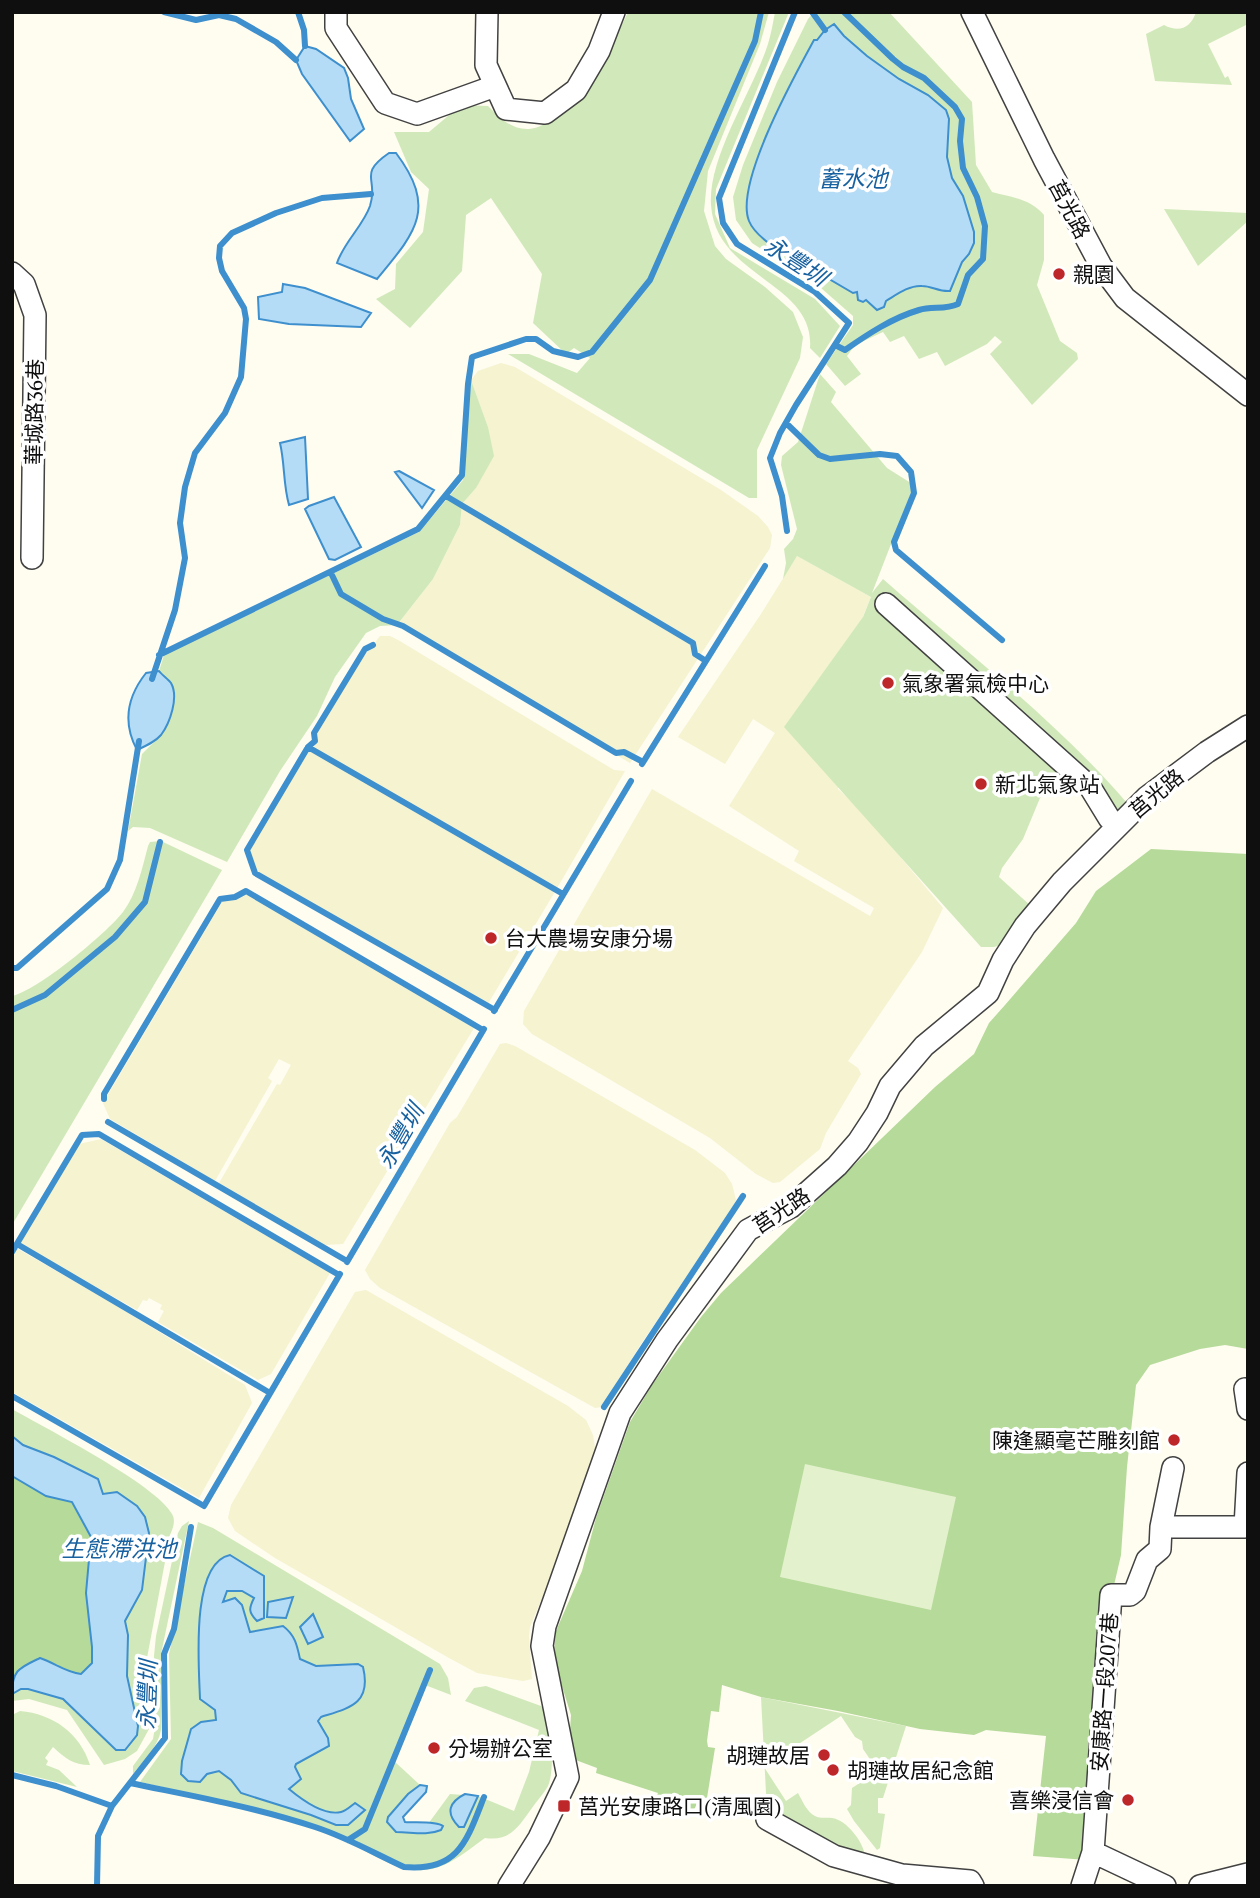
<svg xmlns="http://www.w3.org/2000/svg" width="1260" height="1898" viewBox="0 0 1260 1898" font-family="'PT Serif','Noto Sans TC',serif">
	<rect width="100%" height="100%" fill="#fffcf0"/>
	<path fill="#f5f3d0" d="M 501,363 L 515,367 L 721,490 L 758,516 L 768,527 L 772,535 L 770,548 L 630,763 L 397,625 L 433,579 L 460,525 L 462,504 L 476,488 L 488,427 L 471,380 L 478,371 Z
		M 797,556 L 871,597 L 863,616 L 838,789 L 861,810 L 943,908 L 922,952 L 848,1061 L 858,1068 L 861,1074 L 826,1133 L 820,1149 L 780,1182 L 773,1183 L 756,1174 L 710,1138 L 532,1034 L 523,1024 L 524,1011 L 652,789 L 870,916 L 874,908 L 794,861 L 799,851 L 729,806 L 775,733 L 753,719 L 725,764 L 678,737 L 761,614 Z
		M 380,636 L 390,636 L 398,640 L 614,770 L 625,771 L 556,890 L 486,1007 L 257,872 L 248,851 L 310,750 L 313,749 L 318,740 L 317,734 L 358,664 Z
		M 241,891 L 474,1028 L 343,1244 L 324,1245 L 219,1183 L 277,1084 L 280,1085 L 291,1065 L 279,1059 L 268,1078 L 272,1081 L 215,1181 L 110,1119 L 103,1103 L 222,902 Z
		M 506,1043 L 515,1046 L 695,1150 L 725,1173 L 732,1184 L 736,1200 L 730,1214 L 641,1344 L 602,1407 L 595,1408 L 380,1288 L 370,1279 L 365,1270 L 450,1123 L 457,1117 L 500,1044 Z
		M 101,1139 L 330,1273 L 271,1374 L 258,1380 L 158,1322 L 164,1311 L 160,1309 L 162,1305 L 149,1298 L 147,1301 L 143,1300 L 137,1310 L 20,1244 L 79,1144 Z
		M 15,1249 L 18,1249 L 112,1303 L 245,1385 L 252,1403 L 199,1498 L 12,1392 L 12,1254 Z
		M 366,1290 L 568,1406 L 586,1420 L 593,1435 L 596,1454 L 585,1478 L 572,1526 L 530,1627 L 529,1636 L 532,1679 L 523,1681 L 477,1673 L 449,1658 L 275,1558 L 235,1531 L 228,1518 L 231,1505 L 355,1292 Z"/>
	<path fill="#d1e9ba" d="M 628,12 L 769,12 L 760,44 L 708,171 L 704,211 L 715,246 L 726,259 L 765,287 L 793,312 L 803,337 L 800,358 L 757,450 L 757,498 L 749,498 L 508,354 L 529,354 L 577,373 L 590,358 L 574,348 L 566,354 L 533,323 L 542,274 L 491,198 L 466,215 L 462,271 L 410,328 L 376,299 L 395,289 L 396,264 L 423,232 L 429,189 L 411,172 L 394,132 L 429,132 L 461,105 L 488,106 C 499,117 511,130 529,129 C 565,127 614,43 628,12 Z
		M 775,12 L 789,12 L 716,189 L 715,214 L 730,248 L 815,299 L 840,326 L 820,358 L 810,348 C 815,282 716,278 711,205 C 708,156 753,91 768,44 C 771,34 773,23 775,12 Z
		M 814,12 L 889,12 L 972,102 L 976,165 L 992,192 C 1011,197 1031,199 1044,215 L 1044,260 L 1037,285 L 1060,341 L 1077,353 L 1078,359 L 1032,405 L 990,354 L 1002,342 L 995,336 L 987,344 L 945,366 L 937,352 L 919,359 L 904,336 L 890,342 L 883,332 L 855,345 L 847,356 L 861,374 L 845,386 L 826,364 L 853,325 L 853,316 L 821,288 L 752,243 L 736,220 L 733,197 L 743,165 L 777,82 L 808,19 Z
		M 1196,12 L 1248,12 L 1248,24 L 1208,44 L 1225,78 L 1228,76 L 1232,85 L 1155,81 L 1146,34 L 1164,25 C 1179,33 1191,28 1196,12 Z
		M 1164,209 L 1248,213 L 1248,221 L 1198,266 Z
		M 820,374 L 836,392 L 831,402 L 887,468 L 914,485 L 872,593 L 883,579 C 965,651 1056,720 1127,803 L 1104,823 L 1074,785 L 1064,777 L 1040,798 L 1023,839 L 1002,868 L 999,877 L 1031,906 L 1004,944 L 994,947 L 981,947 L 784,727 L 863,617 L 871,597 L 797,556 L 783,579 L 786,563 L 784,549 L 793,539 L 797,529 L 781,465 L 782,456 L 798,442 Z
		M 471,380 L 488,427 L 494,456 L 476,488 L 462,504 L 460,525 L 433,579 L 397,625 L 380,626 L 366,633 L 335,677 L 317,716 L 280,771 L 227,862 L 150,828 L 133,827 L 128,831 L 142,754 L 160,736 L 171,684 L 159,671 L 164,655 L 419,532 L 463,480 Z
		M 161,841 L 222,870 L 12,1225 L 12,996 C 37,991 107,933 123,912 C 137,893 142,869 148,846 L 150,842 Z
		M 12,1409 C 45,1428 157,1485 172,1514 C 176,1521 173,1528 170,1535 L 147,1658 L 149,1729 L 137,1751 L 125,1759 L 104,1765 L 67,1710 L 29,1699 L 12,1701 Z
		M 189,1521 L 161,1654 L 161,1730 C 158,1747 144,1760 133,1774 L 133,1766 L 153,1739 L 155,1727 L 154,1656 L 156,1636 L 178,1533 L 182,1526 Z
		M 198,1522 L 213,1528 L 440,1664 L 448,1678 L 451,1695 L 425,1685 L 394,1761 L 420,1785 L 427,1786 L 426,1792 L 403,1818 L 405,1822 L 428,1824 L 450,1794 L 478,1796 L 514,1811 L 529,1772 L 539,1730 L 465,1701 L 474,1688 L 486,1686 L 541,1706 C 553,1716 555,1771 548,1786 C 544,1793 537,1801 532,1808 C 519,1826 510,1842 485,1838 C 472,1847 458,1859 444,1865 C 410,1880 381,1859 352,1844 L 353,1840 C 287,1810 211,1799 140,1782 L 171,1739 L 169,1654 Z
		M 761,1697 L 906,1726 L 883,1798 L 878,1798 L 878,1813 L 885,1814 L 880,1848 L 877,1850 L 854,1821 L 847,1809 L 851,1805 L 852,1788 L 878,1771 L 863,1749 L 862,1741 L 855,1737 L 841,1716 L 764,1767 L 786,1801 L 798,1793 C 803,1802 807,1812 815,1816 C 821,1819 827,1817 832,1818 C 847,1820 863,1842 865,1855 L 847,1852 L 767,1812 Z
		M 20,1711 C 53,1714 80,1733 90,1765 C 73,1765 65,1758 53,1747 L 45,1758 L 48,1761 L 46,1765 L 59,1770 L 77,1787 L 12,1771 L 12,1715 Z"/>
	<path fill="#b5da99" d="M 1151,849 L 1248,854 L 1248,1349 L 1225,1345 L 1200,1349 L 1150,1365 L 1136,1385 L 1127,1467 L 1121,1555 L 1102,1637 L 1088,1745 L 1091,1772 L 1087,1860 L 1033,1856 L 1046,1736 L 986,1730 L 974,1735 L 920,1729 L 838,1711 L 761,1697 L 722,1685 L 719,1712 L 711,1711 L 707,1741 L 708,1747 L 715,1748 L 707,1798 L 700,1797 L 693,1812 L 656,1798 L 658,1793 L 596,1773 L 597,1768 L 573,1759 L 568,1762 L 571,1715 L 556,1667 L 554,1651 L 556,1631 L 582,1571 L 596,1518 L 630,1422 L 652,1385 L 701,1317 L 721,1293 L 935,1087 L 974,1054 L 989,1023 L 1005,1005 L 1076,923 L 1096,891 Z
		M 12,1476 L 46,1496 L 72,1502 L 91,1537 L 86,1593 L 92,1647 L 92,1663 L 81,1674 L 67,1673 L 57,1664 L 20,1667 L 12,1678 Z"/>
	<path fill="#e3f1cc" d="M 805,1464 L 956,1497 L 931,1610 L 780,1577 Z"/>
	<path fill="#b5dcf6" stroke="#3d8fcd" stroke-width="2" d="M 834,24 L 844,36 L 867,56 L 899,79 L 928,95 L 946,110 L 949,119 L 947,157 L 952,178 L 963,196 L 974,232 L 974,243 L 969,254 L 962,262 L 950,291 C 939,292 932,286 922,286 C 909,285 896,295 886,301 L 884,307 L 877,310 L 866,300 L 863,302 L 858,300 L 857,292 L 853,293 L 771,245 C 763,239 753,231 749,221 C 734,184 795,75 814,40 L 817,40 L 825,30 Z
		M 305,46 L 316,49 L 344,68 L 348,78 L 351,99 L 364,129 L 350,141 L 302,74 L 296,60 Z
		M 389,153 L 396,153 C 438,209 415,233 377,279 L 337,263 C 344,242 363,226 370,206 C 379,178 357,175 389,153 Z
		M 283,284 L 305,288 L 371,313 L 361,327 L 289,324 L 259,319 L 258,297 L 282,292 Z
		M 305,437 L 308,499 L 289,505 C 283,484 285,464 280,443 Z
		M 399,471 L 434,490 L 422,508 L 395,472 Z
		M 334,497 L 361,547 L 335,560 L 329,559 L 305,509 L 309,506 Z
		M 159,671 C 162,675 168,679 171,683 C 179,697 170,723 161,735 C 155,742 146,746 137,750 C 122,722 127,697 146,673 Z
		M 12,1436 L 23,1445 L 54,1457 L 98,1479 L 103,1494 L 117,1492 L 137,1506 L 145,1517 L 149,1533 L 142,1590 L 125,1621 L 128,1635 L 127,1676 L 138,1726 L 137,1735 L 125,1750 L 116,1750 L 63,1699 L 28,1689 L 21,1689 L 12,1694 C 12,1670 19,1668 40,1658 C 55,1663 65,1672 81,1674 L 92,1663 L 92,1647 L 86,1593 L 91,1537 L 72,1502 L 46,1496 L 12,1476 Z
		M 230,1555 L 264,1576 L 264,1618 L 257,1621 C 248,1612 249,1608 254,1598 L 242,1591 L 227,1591 L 223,1602 L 235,1598 L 242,1605 L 250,1632 L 283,1626 C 295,1635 297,1645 300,1659 L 316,1666 L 358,1664 L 363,1667 C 372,1704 349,1708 321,1717 L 318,1721 L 328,1738 L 329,1746 L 296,1764 L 295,1767 L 301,1779 L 289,1789 C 301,1799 324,1816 341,1812 C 346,1811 351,1806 355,1803 L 365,1810 L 348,1825 L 336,1825 L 311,1815 L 241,1793 L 231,1780 L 219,1771 L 207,1774 L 200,1782 L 188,1781 L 181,1774 L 182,1761 L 191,1729 L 201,1722 L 216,1720 L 215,1710 L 200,1699 C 199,1667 190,1563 230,1555 Z
		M 293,1597 L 286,1618 L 267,1617 L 268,1602 Z
		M 313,1614 L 323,1637 L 308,1644 L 300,1627 Z
		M 420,1785 L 427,1786 L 426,1792 L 403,1817 L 405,1822 C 415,1823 436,1821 443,1826 L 441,1830 C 427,1836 412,1832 396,1832 L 387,1822 L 388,1817 L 408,1794 Z
		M 465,1794 L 478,1796 L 464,1827 L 459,1827 C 445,1813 449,1802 465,1794 Z"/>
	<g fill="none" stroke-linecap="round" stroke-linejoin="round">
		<path stroke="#3d8fcd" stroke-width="6" d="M 164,12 L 196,20 L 219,15 L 236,19 L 276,42 L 296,60
			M 298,12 L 304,30 L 305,46
			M 812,12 L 825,30
			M 835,345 L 845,350 C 868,334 892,318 919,310 C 932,306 945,310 958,304 L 968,275 L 983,259 L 985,226 L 977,197 L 963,168 L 960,141 L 962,119 L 955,107 L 924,78 L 903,67 L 893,59 L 844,12
			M 786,423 L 819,455 L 830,459 L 880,454 L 897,456 L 911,472 L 914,493 L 894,542 L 896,550 L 1002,640
			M 446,496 L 693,643 L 695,654 L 706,661
			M 787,531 L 782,496 L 770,458 L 780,433 L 796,405 L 849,323 L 815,292 L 737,244 L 723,223 L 719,198 L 795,12
			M 331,573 L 341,594 L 383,619 L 403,626 L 616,753 L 624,752 L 643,762
			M 159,655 L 418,529 L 462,475 L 468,384 L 472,357 L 526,339 L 536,339 L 553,351 L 578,357 L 592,352 L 650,280 L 755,41 L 761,12
			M 152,679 L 175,610 L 185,558 L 180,523 L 185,487 L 195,453 L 225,413 L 241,377 L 246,319 L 244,308 L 222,271 L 219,258 L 220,246 L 232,233 L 276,213 L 322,198 L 371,194
			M 308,747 L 315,741 L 314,733 L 365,649 L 373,645
			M 642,764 L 765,566
			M 12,968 L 17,968 L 107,889 L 120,860 L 139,741
			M 12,1010 L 45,995 L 115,937 L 145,902 L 160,842
			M 495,1010 L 255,873 L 247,850 L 308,747 L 563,894
			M 494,1011 L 631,781
			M 104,1099 L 104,1094 L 220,899 L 235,897 L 246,891 L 483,1030
			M 108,1122 L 347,1261
			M 17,1244 L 270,1393
			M 12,1252 L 82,1135 L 99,1134 L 339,1275
			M 347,1262 L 484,1029
			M 12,1396 L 204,1506 L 340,1274
			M 604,1407 L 743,1196
			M 12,1775 L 56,1786 L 112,1806
			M 130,1783 C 192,1796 255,1807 315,1827 C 346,1837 374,1853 404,1867 C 459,1872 467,1840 484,1797
			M 348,1840 L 365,1829 L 430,1670
			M 97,1886 L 98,1836 L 112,1806 L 165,1738 L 164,1654 L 174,1629 L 191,1527"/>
		<defs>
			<path id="minor" d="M 336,12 L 336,28 L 385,103 L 417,114 L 495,86
				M 487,12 L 486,65 L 506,109 L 545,113 L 576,90 L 599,51 L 614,12
				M 972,12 L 1044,159 L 1101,266 L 1125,298 L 1248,395
				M 12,273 L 24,284 L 35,315 L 32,558
				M 886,604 L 1090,787 L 1109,818 L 1117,826
				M 1245,1389 L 1248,1409
				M 1161,1527 L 1245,1527 L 1248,1473
				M 767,1819 L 834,1856 L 902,1875 L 970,1881 L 973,1886
				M 1093,1852 L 1165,1886
				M 509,1886 L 539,1838 L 568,1777 L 542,1646 L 545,1626 L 620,1413 L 667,1340 L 748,1230 L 791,1207 L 837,1166 L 858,1142 L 877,1113 L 890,1086 L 924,1046 L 988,993 L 1003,960 L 1025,926 L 1062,882 L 1147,797 L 1207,752 L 1248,726
				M 1082,1886 L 1093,1852 L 1111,1595 L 1130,1595 L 1135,1591 L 1147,1560 L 1160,1549 L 1161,1527 L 1173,1468
				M 1200,1886 L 1248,1874"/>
		</defs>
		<use href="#minor" stroke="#424242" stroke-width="24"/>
		<use href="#minor" stroke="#fff" stroke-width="21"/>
	</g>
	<g fill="#be272a" stroke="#fff" stroke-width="2.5">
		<circle cx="1059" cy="274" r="7"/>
		<circle cx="888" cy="683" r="7"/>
		<circle cx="981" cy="784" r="7"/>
		<circle cx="491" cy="938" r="7"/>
		<circle cx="1174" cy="1440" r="7"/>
		<circle cx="434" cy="1748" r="7"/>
		<circle cx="824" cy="1755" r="7"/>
		<circle cx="833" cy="1770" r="7"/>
		<circle cx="1128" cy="1800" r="7"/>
		<rect x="557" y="1799" width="14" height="14" rx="3.5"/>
	</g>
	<g text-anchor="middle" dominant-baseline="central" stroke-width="7" stroke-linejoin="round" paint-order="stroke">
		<g font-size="21" fill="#0f0f0f" stroke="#fff">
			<text transform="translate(1070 209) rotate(62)">莒光路</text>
			<text transform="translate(34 412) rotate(-89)">華城路36巷</text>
			<text transform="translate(1156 793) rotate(-40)">莒光路</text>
			<text transform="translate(781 1210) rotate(-34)">莒光路</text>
			<text transform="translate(1104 1692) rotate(-86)">安康路一段207巷</text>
		</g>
		<g font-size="21" fill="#0f0f0f" stroke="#fff" text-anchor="start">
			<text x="1073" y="274">親園</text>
			<text x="902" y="683">氣象署氣檢中心</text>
			<text x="995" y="784">新北氣象站</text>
			<text x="505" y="938">台大農場安康分場</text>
			<text x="1160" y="1440" text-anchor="end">陳逢顯毫芒雕刻館</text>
			<text x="448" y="1748">分場辦公室</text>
			<text x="810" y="1755" text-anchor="end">胡璉故居</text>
			<text x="847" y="1770">胡璉故居紀念館</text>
			<text x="1114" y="1800" text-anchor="end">喜樂浸信會</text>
			<text x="578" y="1806">莒光安康路口(清風園)</text>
		</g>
		<g font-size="23" font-style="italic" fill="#1861a0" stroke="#fff">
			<text x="853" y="178">蓄水池</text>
			<text transform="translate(796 261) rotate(33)">永豐圳</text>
			<text transform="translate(400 1136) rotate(-60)">永豐圳</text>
			<text x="119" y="1548">生態滯洪池</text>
			<text transform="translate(147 1695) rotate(-88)">永豐圳</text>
		</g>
	</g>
	<rect width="1260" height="1898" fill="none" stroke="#0f0f0f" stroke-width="28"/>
</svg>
